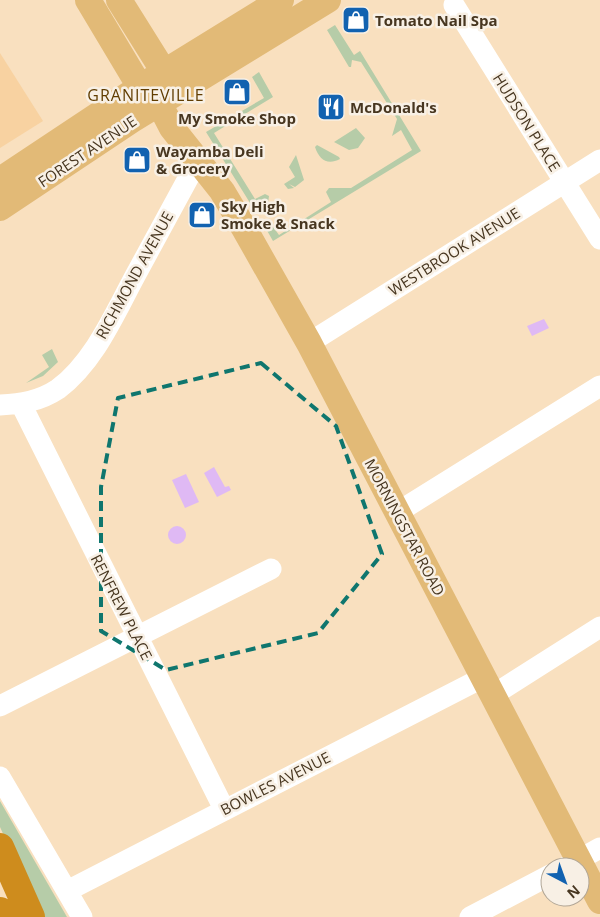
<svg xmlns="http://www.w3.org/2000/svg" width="600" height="917" viewBox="0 0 600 917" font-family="'Open Sans',sans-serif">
	<rect width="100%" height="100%" fill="#f9e0bf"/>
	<path fill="#f8d2a1" d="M 0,53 L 43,121 L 0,148 Z"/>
	<path fill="#b6cca8" d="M 335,25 L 354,55 L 360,51 L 421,151 L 273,241 L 265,227 L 271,224 L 279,235 L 331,202 L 326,192 L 329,188 L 351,188 L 412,150 L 401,130 L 392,136 L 397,119 L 361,62 L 352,60 L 351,67 L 349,67 L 327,30 Z
		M 259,72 L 273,97 L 214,133 L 255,199 L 265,194 L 269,196 L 268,203 L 255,211 L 206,132 L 264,98 L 252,77 Z
		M 356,128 L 365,138 L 358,148 L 349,150 L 334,142 Z
		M 317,145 L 339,157 L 340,159 C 327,166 319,159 315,147 Z
		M 296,155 L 304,180 L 295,187 L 289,184 L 294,188 L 288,189 L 284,184 L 295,177 L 289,167 Z
		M 52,349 L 58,362 L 43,376 L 26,383 L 49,367 L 42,355 Z
		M 0,801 L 67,917 L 41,917 L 0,827 Z"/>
	<path fill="#dfb9f4" d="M 544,319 L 549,328 L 532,336 L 527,326 Z
		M 214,467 L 225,487 L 229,486 L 231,490 L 217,497 L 204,473 Z
		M 186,474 L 199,502 L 185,508 L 172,480 Z
		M168 535a9 9 0 1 1 18 0a9 9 0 1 1-18 0Z"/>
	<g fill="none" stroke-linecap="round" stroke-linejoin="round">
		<path stroke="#fff" stroke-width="21" d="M 454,5 L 600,239
			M 309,343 L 600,160
			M 21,404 L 224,809
			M 0,405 C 21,404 40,401 58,389 C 94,362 114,315 135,276 C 156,238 176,200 197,162
			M 398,512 L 600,386
			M 493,695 L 600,627
			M 0,706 L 271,569
			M 0,777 L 82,917
			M 566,867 L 600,848
			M 67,891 L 484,677
			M 470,917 L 550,875"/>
		<path stroke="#e2ba77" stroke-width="26" d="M 88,0 L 140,87 L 159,103 L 172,128 L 222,191 L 244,228 L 309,343 L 600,901
			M 119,0 L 164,72 L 162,88
			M 0,180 L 140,87 L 281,0
			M 0,208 L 132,120 L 328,0"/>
		<path stroke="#ce8c1d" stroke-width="28" d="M 0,847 L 31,917
			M 0,911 L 4,917"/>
	</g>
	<path fill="none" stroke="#0f766e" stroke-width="4" stroke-dasharray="10 6" stroke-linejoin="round" d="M 261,363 L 336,426 L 382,554 L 318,633 L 166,670 L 101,631 L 101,487 L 118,398 Z"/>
	<defs>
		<symbol id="shop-square" viewBox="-11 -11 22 22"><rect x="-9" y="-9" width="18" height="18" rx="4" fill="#1262b0" stroke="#f8f0e5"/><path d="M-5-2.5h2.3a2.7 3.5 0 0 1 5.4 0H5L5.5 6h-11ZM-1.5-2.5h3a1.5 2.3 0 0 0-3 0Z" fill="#fff"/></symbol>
		<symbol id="restaurant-square" viewBox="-11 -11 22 22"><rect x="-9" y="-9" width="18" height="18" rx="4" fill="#1262b0" stroke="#f8f0e5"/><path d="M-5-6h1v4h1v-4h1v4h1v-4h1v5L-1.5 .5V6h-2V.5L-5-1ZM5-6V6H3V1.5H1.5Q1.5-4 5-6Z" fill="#fff"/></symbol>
	</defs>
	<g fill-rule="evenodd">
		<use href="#shop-square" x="340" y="4" width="32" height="32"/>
		<use href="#shop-square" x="221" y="76" width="32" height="32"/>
		<use href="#restaurant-square" x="315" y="91" width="32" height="32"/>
		<use href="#shop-square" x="121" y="144" width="32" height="32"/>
		<use href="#shop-square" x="186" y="199" width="32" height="32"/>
	</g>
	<g text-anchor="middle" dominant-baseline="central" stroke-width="5" stroke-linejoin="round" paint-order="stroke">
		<g font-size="15" font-weight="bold" fill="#473620" stroke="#f8f0e5" text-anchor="start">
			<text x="375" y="20">Tomato Nail Spa</text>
			<text x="350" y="107">McDonald's</text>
			<text x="237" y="118" text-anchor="middle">My Smoke Shop</text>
			<text x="156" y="151">Wayamba Deli<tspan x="156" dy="17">&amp; Grocery</tspan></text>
			<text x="221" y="206">Sky High<tspan x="221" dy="17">Smoke &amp; Snack</tspan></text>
		</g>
		<g font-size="15" fill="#473620" stroke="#f8f0e5">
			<text transform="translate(527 122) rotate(58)">HUDSON PLACE</text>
			<text transform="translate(87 151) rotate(-34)">FOREST AVENUE</text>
			<text transform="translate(454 251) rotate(-32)">WESTBROOK AVENUE</text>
			<text transform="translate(134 275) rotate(-61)">RICHMOND AVENUE</text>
			<text transform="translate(405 527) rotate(62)">MORNINGSTAR ROAD</text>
			<text transform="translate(122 607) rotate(63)">RENFREW PLACE</text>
			<text transform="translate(275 783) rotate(-27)">BOWLES AVENUE</text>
		</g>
		<g font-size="16" letter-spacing="1" fill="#613d00" stroke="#f8f0e5">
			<text x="146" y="95">GRANITEVILLE</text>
		</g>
	</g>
	<g transform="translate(565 882) rotate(139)"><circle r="24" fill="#f8f0e5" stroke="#b1a696"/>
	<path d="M0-4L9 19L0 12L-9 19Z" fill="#1262b0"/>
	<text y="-8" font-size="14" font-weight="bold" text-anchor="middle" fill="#473620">N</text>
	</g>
</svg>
